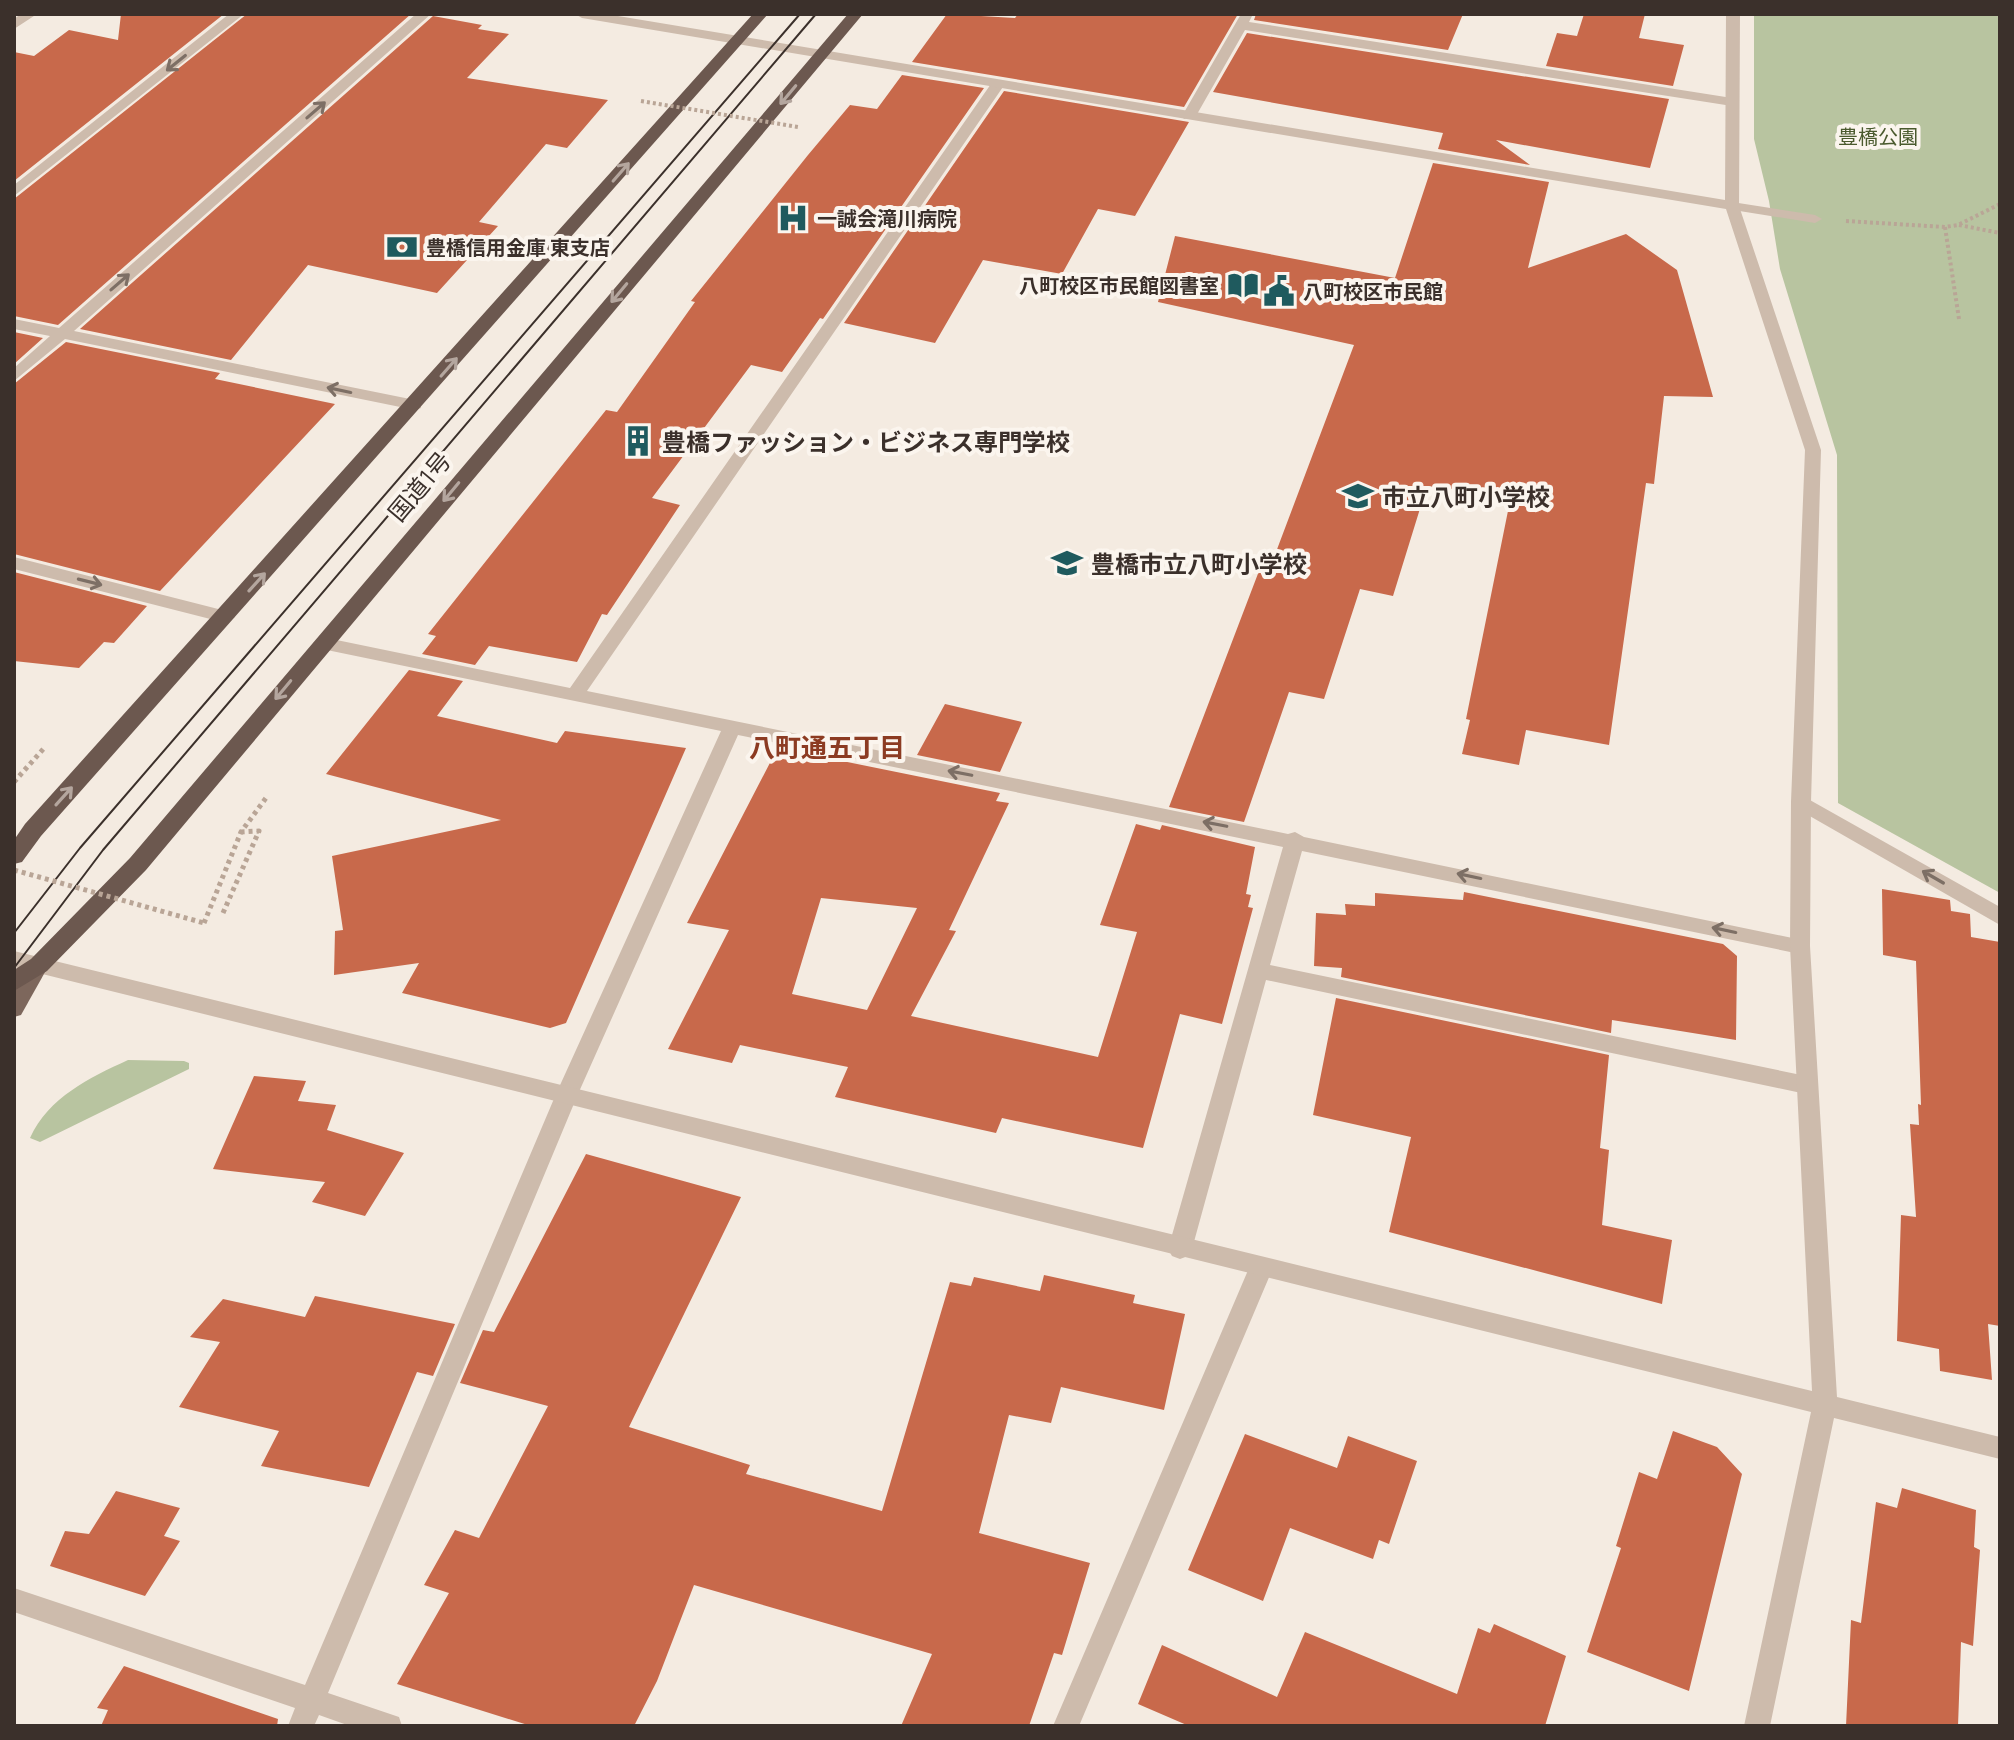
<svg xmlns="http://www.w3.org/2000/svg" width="2014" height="1740" viewBox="0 0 2014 1740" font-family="Manrope,'Noto Sans JP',sans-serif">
	<rect width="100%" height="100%" fill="#f4ebe1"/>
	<path fill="#b8c4a0" d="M 1754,14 L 2000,14 L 2000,893 L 1838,803 L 1837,455 L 1780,269 L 1769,201 L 1754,139 Z
		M 128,1060 L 184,1061 L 189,1063 L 189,1069 L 40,1142 L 30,1138 C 49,1097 89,1078 128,1060 Z"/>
	<path fill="#c8694b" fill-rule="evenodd" d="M 121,14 L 224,14 L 14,181 L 14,52 L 34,56 L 69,30 L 118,40 Z
		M 247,14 L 411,14 L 58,325 L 14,316 L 14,199 Z
		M 947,14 L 1015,18 L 1018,14 L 1238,14 L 1184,107 L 912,62 Z
		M 1256,14 L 1463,14 L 1448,50 L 1254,20 Z
		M 1584,14 L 1645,14 L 1639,38 L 1684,45 L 1673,86 L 1546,66 L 1557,33 L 1577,36 Z
		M 433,16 L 482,25 L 478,29 L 509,34 L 467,78 L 608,100 L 567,148 L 546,144 L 479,222 L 498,226 L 437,293 L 308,265 L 231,360 L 80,329 Z
		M 1247,33 L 1669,99 L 1650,168 L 1496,140 L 1530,165 L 1438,149 L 1443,133 L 1213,92 Z
		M 902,75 L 984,88 L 823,319 L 820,318 L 782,372 L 751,365 L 652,498 L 680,505 L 607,615 L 602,614 L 577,662 L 489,646 L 475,665 L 422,654 L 436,636 L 428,634 L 606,410 L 617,412 L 695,302 L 691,301 L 808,155 L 850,105 L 877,109 Z
		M 1004,91 L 1189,122 L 1135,216 L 1098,209 L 1062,274 L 983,260 L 935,343 L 844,323 Z
		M 1433,163 L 1549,182 L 1528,268 L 1626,234 L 1677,270 L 1713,397 L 1664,396 L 1654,484 L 1646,483 L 1609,745 L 1526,730 L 1519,765 L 1462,754 L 1470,720 L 1466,719 L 1511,496 L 1427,486 L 1393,596 L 1360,589 L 1324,699 L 1289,692 L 1244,822 L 1169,807 L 1267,550 L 1276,552 L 1354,345 L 1158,302 L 1175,236 L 1395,278 Z
		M 14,332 L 43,338 L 14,364 Z
		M 66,342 L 220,373 L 215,379 L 335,404 L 160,591 L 14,554 L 14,384 Z
		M 14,572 L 147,606 L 114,643 L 104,642 L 79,668 L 14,661 Z
		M 409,670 L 463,681 L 437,716 L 557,743 L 565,731 L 686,748 L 566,1023 L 550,1028 L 402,993 L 419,963 L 334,975 L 335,931 L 343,930 L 332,856 L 501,820 L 326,774 Z
		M 945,704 L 1022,722 L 1000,772 L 917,755 Z
		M 793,751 L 1000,793 L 996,801 L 1009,803 L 949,930 L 956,931 L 911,1016 L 1098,1057 L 1137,932 L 1100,925 L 1136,824 L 1160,830 L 1162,825 L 1255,847 L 1246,894 L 1251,895 L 1248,907 L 1253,908 L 1222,1024 L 1180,1014 L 1143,1148 L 1002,1118 L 996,1133 L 835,1097 L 848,1067 L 740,1045 L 732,1063 L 668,1049 L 729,930 L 687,923 L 773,757 L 788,760 ZM 821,898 L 917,908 L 867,1010 L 792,994 Z
		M 1882,889 L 1950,900 L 1951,911 L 1970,914 L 1971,937 L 2000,942 L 2000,1326 L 1988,1324 L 1992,1380 L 1940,1371 L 1939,1349 L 1897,1341 L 1901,1215 L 1916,1217 L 1910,1124 L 1919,1125 L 1918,1104 L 1921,1105 L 1916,961 L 1883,955 Z
		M 1464,892 L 1723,944 L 1737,956 L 1736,1040 L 1612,1020 L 1611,1033 L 1341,977 L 1342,968 L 1314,966 L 1316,913 L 1346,915 L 1345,904 L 1375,906 L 1375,893 L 1463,900 Z
		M 1336,998 L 1609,1055 L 1600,1148 L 1609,1150 L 1602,1225 L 1672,1240 L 1662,1304 L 1389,1232 L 1411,1137 L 1313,1115 Z
		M 254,1076 L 306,1081 L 298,1101 L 336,1105 L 327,1130 L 404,1153 L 365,1216 L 312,1202 L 325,1182 L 213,1169 Z
		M 586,1154 L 741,1197 L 629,1427 L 750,1465 L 746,1474 L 882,1511 L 950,1282 L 971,1286 L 974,1277 L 1040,1291 L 1044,1275 L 1135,1295 L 1133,1303 L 1185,1314 L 1164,1410 L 1061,1387 L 1051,1423 L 1009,1415 L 979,1533 L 1090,1563 L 1062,1655 L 1054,1653 L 1029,1726 L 901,1726 L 932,1654 L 694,1585 L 657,1681 L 634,1726 L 531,1726 L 397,1684 L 449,1593 L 424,1585 L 455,1530 L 479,1538 L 548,1406 L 460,1383 L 483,1330 L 494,1332 Z
		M 315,1296 L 455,1324 L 433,1376 L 417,1372 L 369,1487 L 261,1466 L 279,1431 L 179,1407 L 220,1342 L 190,1337 L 223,1299 L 305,1317 Z
		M 1673,1431 L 1717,1447 L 1742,1474 L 1689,1691 L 1587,1652 L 1621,1548 L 1616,1546 L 1639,1472 L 1657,1479 Z
		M 1245,1434 L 1337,1468 L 1348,1436 L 1417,1461 L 1389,1544 L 1379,1540 L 1373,1559 L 1290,1528 L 1263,1601 L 1188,1570 Z
		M 1902,1488 L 1976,1510 L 1974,1547 L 1980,1550 L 1973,1646 L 1961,1642 L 1958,1726 L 1846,1726 L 1851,1620 L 1861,1623 L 1876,1502 L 1897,1508 Z
		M 116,1491 L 180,1508 L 164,1536 L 180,1541 L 145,1596 L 50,1566 L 65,1531 L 89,1534 Z
		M 1494,1624 L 1566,1656 L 1545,1726 L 1189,1726 L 1138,1704 L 1162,1645 L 1277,1697 L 1305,1632 L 1457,1694 L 1478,1628 L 1490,1633 Z
		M 124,1666 L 278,1719 L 277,1726 L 101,1726 L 108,1710 L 97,1708 Z"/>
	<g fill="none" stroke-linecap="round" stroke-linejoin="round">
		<path stroke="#b9a596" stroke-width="4" stroke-dasharray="3 3" stroke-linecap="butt" d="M 1846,221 L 1945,227 L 1958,225 L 2000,204
			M 1959,225 L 2000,233
			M 1945,227 L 1959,319"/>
		<path stroke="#b9a596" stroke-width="5" stroke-dasharray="4 4" stroke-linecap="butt" d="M 14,782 L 45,747
			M 223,913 L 259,831 L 241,832
			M 204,923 L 241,832 L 266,798"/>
		<path fill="#cdbbac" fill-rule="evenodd" d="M 1732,202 L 1815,215 L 1822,219 L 1815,223 L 1727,209 L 1725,206 Z"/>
		<path fill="#cdbbac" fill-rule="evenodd" d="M 229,14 L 244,14 L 14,196 L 14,185 Z
			M 416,14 L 431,14 L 74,331 L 415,400 L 421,402 L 421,408 L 415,410 L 65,339 L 14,381 L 14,368 L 50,336 L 14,329 L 14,319 L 59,328 Z
			M 1241,14 L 1253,14 L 1249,22 L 1732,98 L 1739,102 L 1732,106 L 1245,30 L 1196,116 L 1184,119 L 1182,116 Z
			M 993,81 L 1005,84 L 587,691 L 1288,834 L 1295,832 L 1304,837 L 1807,941 L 1810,946 L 1807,951 L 1800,954 L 1302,851 L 1270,965 L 1806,1076 L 1814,1079 L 1817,1085 L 1814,1091 L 1806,1094 L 1266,980 L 1192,1249 L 1188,1256 L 1180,1259 L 1172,1256 L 1168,1249 L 1283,847 L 738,735 L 578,1094 L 328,1693 L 399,1717 L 402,1726 L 350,1726 L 319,1715 L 314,1726 L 288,1726 L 295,1708 L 14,1612 L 14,1588 L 305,1685 L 556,1094 L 721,731 L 322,649 L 313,643 L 322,637 L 570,688 Z
			M 14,557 L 226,611 L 235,617 L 226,623 L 14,569 Z
			M 1801,795 L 2000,907 L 2000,925 L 1794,807 L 1791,802 Z
			M 1261,1258 L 1269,1261 L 1273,1268 L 1079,1726 L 1053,1726 L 1249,1268 L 1253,1261 Z"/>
		<path fill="#cdbbac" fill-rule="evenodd" d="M 21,14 L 37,14 L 14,29 L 14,19 Z
			M 575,14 L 606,14 L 1725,200 L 1726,14 L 1740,14 L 1739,206 L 1821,450 L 1811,802 L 1810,946 L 1837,1397 L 2000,1437 L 2000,1459 L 1834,1418 L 1770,1726 L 1744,1726 L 1811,1412 L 14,967 L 14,951 L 1812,1391 L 1790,946 L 1791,802 L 1805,450 L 1726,209 L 582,18 Z"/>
		<path fill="#7d675c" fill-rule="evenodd" d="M 39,957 L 46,959 L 49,965 L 21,1015 L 14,1017 L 14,990 L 32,959 Z"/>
		<path fill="#6c584f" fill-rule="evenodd" d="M 753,14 L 768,14 L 41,836 L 22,862 L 14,864 L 14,840 L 25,824 Z
			M 848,14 L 863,14 L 146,870 L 47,971 L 14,991 L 14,970 L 31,959 L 130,858 Z"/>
		<path stroke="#3b302b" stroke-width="2" d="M 14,933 L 80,848 L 800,14
			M 14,968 L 103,850 L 816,14"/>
		<path stroke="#b9a596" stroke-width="4" stroke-dasharray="3 3" stroke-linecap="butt" d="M 641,101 L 798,127"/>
		<path stroke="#b9a596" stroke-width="5" stroke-dasharray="4 4" stroke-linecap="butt" d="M 14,870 L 204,923"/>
	</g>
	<defs><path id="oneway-shaft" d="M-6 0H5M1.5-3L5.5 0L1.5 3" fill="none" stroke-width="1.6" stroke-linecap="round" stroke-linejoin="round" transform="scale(2)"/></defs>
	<g stroke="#7d6f65">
		<use href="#oneway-shaft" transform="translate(176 63) rotate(141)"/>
		<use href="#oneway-shaft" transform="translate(316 110) rotate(-41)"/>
		<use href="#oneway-shaft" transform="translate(120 282) rotate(-41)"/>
		<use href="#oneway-shaft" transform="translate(339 390) rotate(-168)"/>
		<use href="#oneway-shaft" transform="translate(90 582) rotate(14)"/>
		<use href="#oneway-shaft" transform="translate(960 773) rotate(-169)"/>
		<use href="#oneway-shaft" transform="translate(1215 824) rotate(-169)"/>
		<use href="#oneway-shaft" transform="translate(1469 876) rotate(-168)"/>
		<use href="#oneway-shaft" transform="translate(1933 877) rotate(-150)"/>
		<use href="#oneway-shaft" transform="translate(1724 930) rotate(-168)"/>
	</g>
	<g stroke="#b4a69e">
		<use href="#oneway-shaft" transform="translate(788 95) rotate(130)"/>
		<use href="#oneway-shaft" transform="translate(621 172) rotate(-49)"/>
		<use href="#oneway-shaft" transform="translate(619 293) rotate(130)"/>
		<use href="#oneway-shaft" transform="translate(449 367) rotate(-49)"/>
		<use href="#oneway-shaft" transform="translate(451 492) rotate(130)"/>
		<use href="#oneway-shaft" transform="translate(257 582) rotate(-48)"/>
		<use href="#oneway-shaft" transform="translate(283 690) rotate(130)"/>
		<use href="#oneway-shaft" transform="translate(64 796) rotate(-48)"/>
	</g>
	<defs>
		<symbol id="hospital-bare" viewBox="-9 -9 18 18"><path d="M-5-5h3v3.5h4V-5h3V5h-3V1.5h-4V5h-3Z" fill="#1f5a5e" stroke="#fbf5ee" stroke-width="2.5" paint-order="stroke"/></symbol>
		<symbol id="bank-bare" viewBox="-9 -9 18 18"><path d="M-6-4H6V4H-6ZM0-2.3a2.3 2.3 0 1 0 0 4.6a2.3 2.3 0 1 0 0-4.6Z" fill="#1f5a5e" stroke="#fbf5ee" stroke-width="2.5" paint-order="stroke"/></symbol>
		<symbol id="library-bare" viewBox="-9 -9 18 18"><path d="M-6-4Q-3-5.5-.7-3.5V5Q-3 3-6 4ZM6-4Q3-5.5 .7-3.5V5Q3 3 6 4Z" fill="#1f5a5e" stroke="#fbf5ee" stroke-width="2.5" paint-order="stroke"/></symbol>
		<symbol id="civic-bare" viewBox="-9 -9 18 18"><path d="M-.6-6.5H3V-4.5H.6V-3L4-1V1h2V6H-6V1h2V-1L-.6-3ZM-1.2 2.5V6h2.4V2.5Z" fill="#1f5a5e" stroke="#fbf5ee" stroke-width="2.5" paint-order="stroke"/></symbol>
		<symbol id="building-bare" viewBox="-9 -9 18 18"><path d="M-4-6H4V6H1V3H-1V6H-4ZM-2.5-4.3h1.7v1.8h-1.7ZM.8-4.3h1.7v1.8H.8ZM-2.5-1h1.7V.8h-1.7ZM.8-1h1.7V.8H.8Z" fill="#1f5a5e" stroke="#fbf5ee" stroke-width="2.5" paint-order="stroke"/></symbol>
		<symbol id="school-bare" viewBox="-9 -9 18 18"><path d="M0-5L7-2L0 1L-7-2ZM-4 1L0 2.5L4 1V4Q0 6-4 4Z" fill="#1f5a5e" stroke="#fbf5ee" stroke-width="2.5" paint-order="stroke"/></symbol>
	</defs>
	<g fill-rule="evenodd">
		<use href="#hospital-bare" x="771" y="196" width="44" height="44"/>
		<use href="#bank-bare" x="380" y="225" width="44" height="44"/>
		<use href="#library-bare" x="1221" y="263" width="44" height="44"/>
		<use href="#civic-bare" x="1257" y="269" width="44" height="44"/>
		<use href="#building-bare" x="616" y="419" width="44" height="44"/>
		<use href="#school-bare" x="1336" y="474" width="44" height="44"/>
		<use href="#school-bare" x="1045" y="541" width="44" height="44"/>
	</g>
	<g text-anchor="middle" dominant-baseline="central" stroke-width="8" stroke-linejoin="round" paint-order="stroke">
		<g font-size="20" fill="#4a5a2e" stroke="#fbf5ee">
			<text x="1878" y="136">豊橋公園</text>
		</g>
		<g font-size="20" font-weight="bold" fill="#3b302b" stroke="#fbf5ee" text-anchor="start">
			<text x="817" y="218">一誠会滝川病院</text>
			<text x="426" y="247">豊橋信用金庫 東支店</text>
			<text x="1219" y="285" text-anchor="end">八町校区市民館図書室</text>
			<text x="1303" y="291">八町校区市民館</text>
		</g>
		<g font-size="24" font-weight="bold" fill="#3b302b" stroke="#fbf5ee" text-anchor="start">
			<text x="662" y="441">豊橋ファッション・ビジネス専門学校</text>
			<text x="1382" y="496">市立八町小学校</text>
			<text x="1091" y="563">豊橋市立八町小学校</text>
		</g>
		<g font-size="24" fill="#3b302b" stroke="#fbf5ee">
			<text transform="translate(419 486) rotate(-50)">国道1号</text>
		</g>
		<g font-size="26" font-weight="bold" fill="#8c3b22" stroke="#fbf5ee">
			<text x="827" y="747">八町通五丁目</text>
		</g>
	</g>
	<rect width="2014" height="1740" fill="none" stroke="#3b302b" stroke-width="32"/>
</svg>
